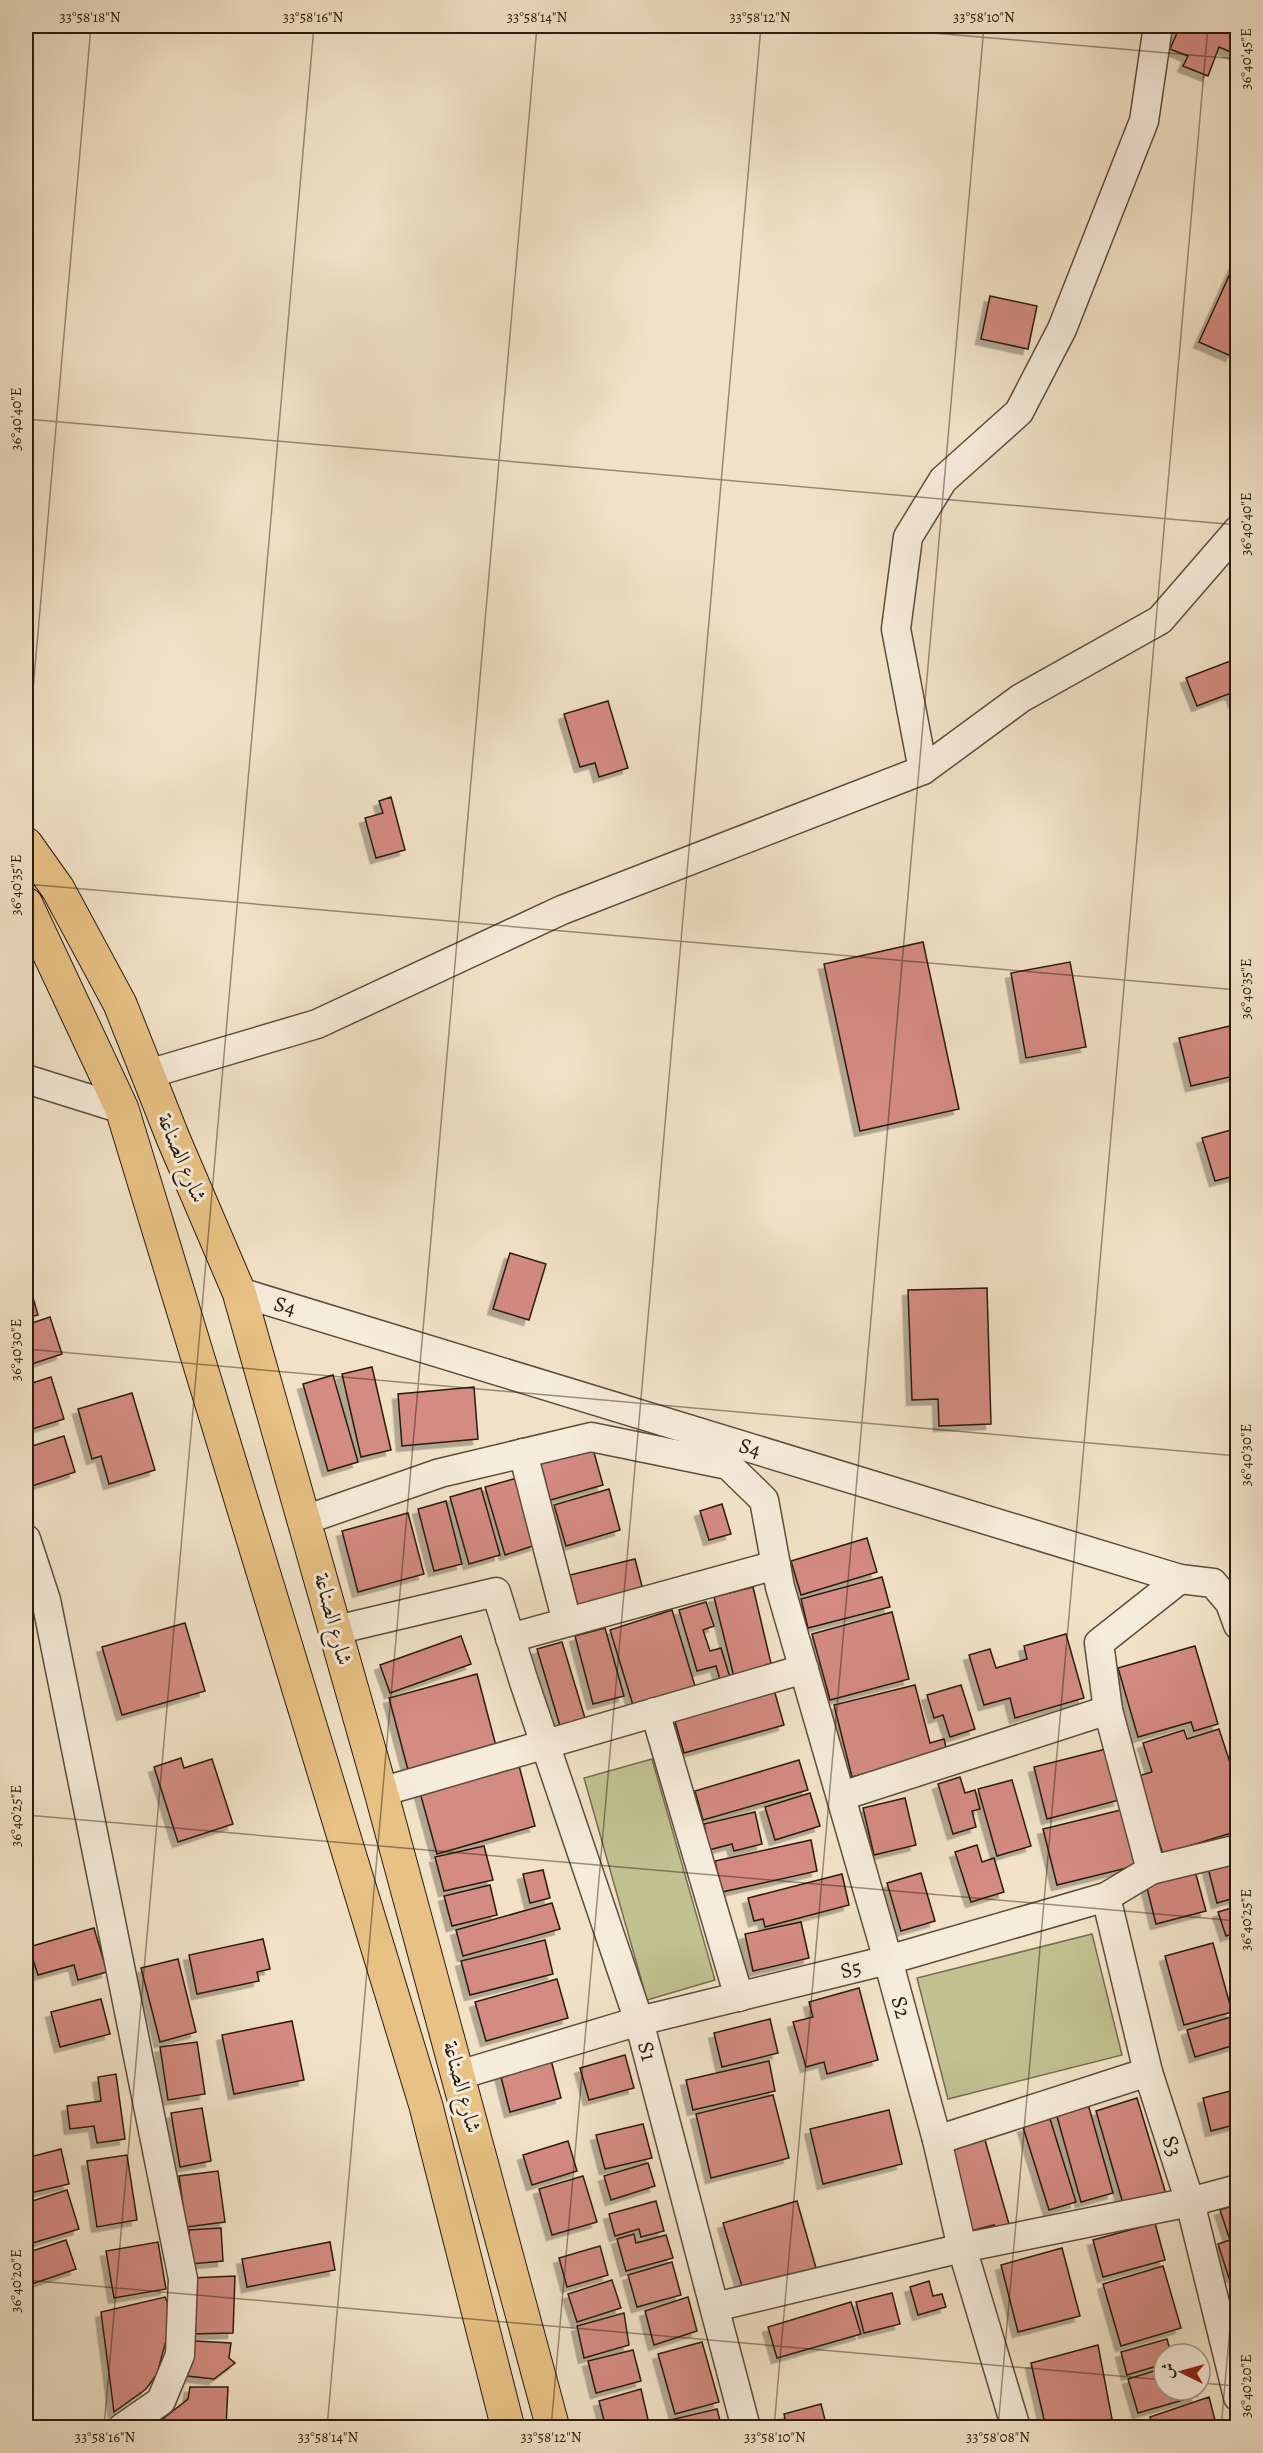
<svg xmlns="http://www.w3.org/2000/svg" width="1263" height="2453" viewBox="0 0 1263 2453" font-family="Alegreya,Amiri,serif">
	<defs>
		<filter id="shadow"><feDropShadow dx="-5.5" dy="5.5" stdDeviation="0" flood-color="#0004"/></filter>
	</defs>
	<rect width="100%" height="100%" fill="#f1e2c7"/>
	<filter id="stains"><feTurbulence type="fractalNoise" baseFrequency=".00333" numOctaves="4"/><feColorMatrix values="0 0 0 0 .2 0 0 0 0 .09 0 0 0 0 .02 0 0 0 .5 -.17"/></filter>
	<radialGradient id="worn" r=".72"><stop offset=".6" stop-color="#630" stop-opacity="0"/><stop offset="1" stop-color="#630" stop-opacity=".3"/></radialGradient>
	<path fill="#c1c191" stroke="#766e4f" stroke-width="1.5" d="M 652,1759 L 715,1980 L 647,2000 L 584,1778 Z
		M 1092,1934 L 1122,2055 L 948,2099 L 917,1978 Z"/>
	<path fill="#d48b82" stroke="#2a1b0d" stroke-width="1.5" filter="url(#shadow)" d="M 1180,26 L 1238,26 L 1238,55 L 1219,47 L 1208,76 L 1183,66 L 1188,56 L 1170,49 Z
		M 1238,256 L 1238,343 L 1231,356 L 1199,342 Z
		M 990,296 L 1037,306 L 1028,349 L 981,339 Z
		M 1238,658 L 1238,701 L 1234,702 L 1231,693 L 1197,706 L 1186,678 Z
		M 608,701 L 628,768 L 599,777 L 595,763 L 580,767 L 564,714 Z
		M 391,797 L 405,850 L 376,858 L 365,818 L 383,813 L 379,801 Z
		M 923,942 L 959,1109 L 860,1131 L 824,964 Z
		M 1070,962 L 1086,1047 L 1026,1058 L 1011,973 Z
		M 1238,1024 L 1238,1075 L 1191,1086 L 1179,1038 Z
		M 1238,1128 L 1238,1175 L 1215,1181 L 1202,1138 Z
		M 510,1253 L 546,1264 L 529,1320 L 493,1309 Z
		M 26,1273 L 38,1315 L 26,1318 Z
		M 987,1288 L 991,1424 L 939,1426 L 938,1399 L 912,1400 L 908,1290 Z
		M 50,1317 L 62,1354 L 26,1366 L 26,1325 Z
		M 372,1367 L 391,1450 L 361,1457 L 342,1374 Z
		M 333,1375 L 358,1462 L 328,1471 L 303,1384 Z
		M 51,1377 L 64,1419 L 26,1431 L 26,1385 Z
		M 474,1387 L 478,1439 L 402,1446 L 398,1394 Z
		M 132,1393 L 155,1470 L 109,1484 L 101,1456 L 92,1459 L 78,1409 Z
		M 64,1436 L 75,1472 L 26,1488 L 26,1448 Z
		M 593,1449 L 603,1485 L 547,1501 L 537,1465 Z
		M 517,1478 L 536,1545 L 505,1555 L 485,1487 Z
		M 481,1488 L 500,1555 L 469,1564 L 450,1497 Z
		M 609,1489 L 620,1530 L 566,1546 L 554,1505 Z
		M 446,1501 L 462,1564 L 434,1571 L 418,1509 Z
		M 722,1504 L 731,1534 L 709,1540 L 700,1511 Z
		M 408,1513 L 424,1574 L 358,1592 L 342,1531 Z
		M 867,1538 L 877,1572 L 801,1595 L 791,1561 Z
		M 635,1559 L 644,1594 L 579,1610 L 570,1575 Z
		M 882,1577 L 890,1607 L 808,1628 L 801,1599 Z
		M 753,1587 L 773,1672 L 735,1681 L 714,1597 Z
		M 706,1602 L 714,1626 L 703,1630 L 710,1651 L 721,1648 L 731,1681 L 721,1683 L 716,1666 L 697,1671 L 679,1610 Z
		M 672,1610 L 698,1696 L 636,1715 L 610,1630 Z
		M 892,1612 L 909,1679 L 830,1700 L 812,1634 Z
		M 185,1623 L 205,1691 L 122,1715 L 102,1647 Z
		M 605,1628 L 624,1696 L 593,1704 L 575,1636 Z
		M 1066,1634 L 1084,1698 L 1015,1718 L 1010,1698 L 984,1705 L 969,1655 L 990,1649 L 996,1668 L 1027,1659 L 1024,1646 Z
		M 461,1636 L 471,1664 L 390,1693 L 380,1665 Z
		M 562,1642 L 588,1728 L 563,1736 L 537,1649 Z
		M 1195,1646 L 1218,1724 L 1194,1731 L 1191,1722 L 1138,1737 L 1118,1668 Z
		M 477,1674 L 496,1746 L 408,1770 L 389,1698 Z
		M 915,1685 L 930,1743 L 944,1739 L 947,1752 L 852,1777 L 834,1705 Z
		M 961,1685 L 975,1729 L 950,1737 L 943,1715 L 934,1718 L 927,1695 Z
		M 773,1686 L 784,1725 L 684,1753 L 673,1715 Z
		M 1219,1729 L 1238,1787 L 1238,1831 L 1163,1854 L 1138,1776 L 1152,1772 L 1143,1743 L 1184,1730 L 1187,1739 Z
		M 1106,1749 L 1119,1800 L 1047,1819 L 1034,1767 Z
		M 181,1758 L 184,1768 L 212,1759 L 233,1824 L 178,1842 L 154,1767 Z
		M 799,1760 L 808,1790 L 703,1820 L 695,1791 Z
		M 518,1762 L 535,1826 L 437,1854 L 419,1789 Z
		M 960,1777 L 965,1793 L 975,1790 L 980,1809 L 972,1811 L 976,1827 L 953,1834 L 938,1784 Z
		M 1012,1780 L 1031,1846 L 997,1856 L 978,1789 Z
		M 810,1793 L 820,1826 L 775,1840 L 765,1807 Z
		M 905,1798 L 916,1845 L 874,1855 L 863,1808 Z
		M 1121,1810 L 1135,1866 L 1057,1885 L 1043,1829 Z
		M 755,1812 L 762,1844 L 734,1851 L 732,1844 L 709,1850 L 704,1824 Z
		M 811,1840 L 817,1871 L 722,1892 L 715,1861 Z
		M 977,1845 L 982,1862 L 994,1858 L 1004,1892 L 971,1902 L 955,1852 Z
		M 484,1846 L 493,1880 L 444,1891 L 435,1857 Z
		M 1238,1860 L 1238,1897 L 1217,1903 L 1208,1868 Z
		M 543,1870 L 550,1898 L 530,1903 L 523,1874 Z
		M 1195,1871 L 1206,1911 L 1156,1924 L 1146,1884 Z
		M 921,1873 L 935,1921 L 901,1931 L 887,1883 Z
		M 842,1874 L 849,1905 L 765,1927 L 763,1919 L 754,1921 L 748,1898 Z
		M 490,1885 L 497,1915 L 452,1926 L 444,1896 Z
		M 552,1903 L 560,1929 L 463,1956 L 456,1930 Z
		M 1238,1906 L 1238,1932 L 1226,1936 L 1218,1912 Z
		M 801,1922 L 809,1958 L 753,1971 L 745,1934 Z
		M 94,1928 L 107,1972 L 78,1980 L 74,1965 L 38,1975 L 29,1947 Z
		M 263,1939 L 270,1969 L 257,1972 L 259,1981 L 197,1994 L 189,1955 Z
		M 545,1940 L 553,1974 L 470,1995 L 461,1961 Z
		M 1213,1943 L 1232,2012 L 1184,2025 L 1165,1956 Z
		M 178,1959 L 196,2032 L 160,2042 L 141,1968 Z
		M 557,1979 L 568,2018 L 486,2041 L 475,2002 Z
		M 859,1988 L 878,2060 L 827,2074 L 824,2062 L 806,2067 L 793,2022 L 813,2017 L 809,2002 Z
		M 101,1999 L 110,2034 L 60,2047 L 51,2012 Z
		M 1231,2017 L 1238,2044 L 1195,2057 L 1187,2030 Z
		M 770,2019 L 778,2053 L 722,2067 L 714,2033 Z
		M 292,2021 L 304,2080 L 234,2094 L 222,2035 Z
		M 197,2042 L 205,2094 L 168,2100 L 160,2047 Z
		M 625,2055 L 634,2088 L 589,2100 L 580,2068 Z
		M 551,2060 L 561,2098 L 510,2112 L 500,2073 Z
		M 769,2061 L 775,2091 L 693,2110 L 686,2080 Z
		M 116,2074 L 125,2139 L 97,2143 L 94,2126 L 70,2129 L 67,2106 L 101,2101 L 98,2077 Z
		M 1238,2089 L 1238,2124 L 1211,2131 L 1203,2098 Z
		M 773,2095 L 789,2158 L 711,2178 L 696,2114 Z
		M 1137,2098 L 1166,2194 L 1124,2207 L 1096,2111 Z
		M 1088,2104 L 1113,2193 L 1081,2202 L 1056,2113 Z
		M 202,2108 L 211,2161 L 180,2167 L 171,2113 Z
		M 889,2110 L 902,2164 L 823,2184 L 810,2129 Z
		M 1050,2119 L 1076,2202 L 1049,2210 L 1023,2127 Z
		M 643,2124 L 652,2158 L 605,2169 L 596,2135 Z
		M 983,2133 L 1011,2231 L 997,2236 L 994,2225 L 971,2231 L 946,2144 Z
		M 568,2141 L 577,2171 L 532,2185 L 523,2155 Z
		M 61,2149 L 69,2184 L 26,2194 L 26,2158 Z
		M 127,2155 L 137,2220 L 97,2227 L 87,2161 Z
		M 648,2163 L 655,2186 L 611,2200 L 604,2176 Z
		M 218,2171 L 225,2222 L 186,2227 L 179,2176 Z
		M 583,2176 L 597,2222 L 552,2235 L 539,2189 Z
		M 67,2190 L 79,2229 L 26,2245 L 26,2203 Z
		M 656,2201 L 664,2231 L 641,2237 L 639,2229 L 615,2236 L 609,2214 Z
		M 797,2201 L 816,2268 L 743,2290 L 723,2223 Z
		M 1238,2204 L 1238,2275 L 1229,2278 L 1218,2244 L 1230,2240 L 1220,2210 Z
		M 1155,2223 L 1165,2260 L 1103,2277 L 1093,2240 Z
		M 221,2228 L 223,2261 L 191,2264 L 189,2230 Z
		M 634,2234 L 636,2243 L 666,2235 L 673,2258 L 626,2271 L 617,2239 Z
		M 66,2240 L 76,2269 L 26,2286 L 26,2253 Z
		M 158,2242 L 166,2289 L 114,2298 L 106,2251 Z
		M 330,2242 L 335,2270 L 247,2287 L 242,2259 Z
		M 600,2246 L 608,2275 L 567,2287 L 559,2258 Z
		M 1062,2248 L 1080,2316 L 1018,2332 L 1001,2265 Z
		M 672,2262 L 681,2295 L 637,2307 L 628,2275 Z
		M 1163,2266 L 1181,2328 L 1121,2346 L 1103,2284 Z
		M 235,2276 L 233,2333 L 190,2334 L 191,2278 Z
		M 612,2280 L 621,2308 L 577,2322 L 568,2294 Z
		M 929,2281 L 933,2296 L 942,2294 L 946,2307 L 918,2315 L 910,2287 Z
		M 892,2293 L 900,2324 L 864,2333 L 856,2302 Z
		M 165,2297 L 173,2315 L 157,2374 L 146,2389 L 114,2412 L 101,2312 Z
		M 688,2297 L 697,2331 L 654,2345 L 645,2311 Z
		M 851,2302 L 861,2334 L 777,2358 L 768,2327 Z
		M 624,2313 L 629,2345 L 584,2358 L 577,2326 Z
		M 1167,2339 L 1171,2354 L 1164,2354 L 1164,2364 L 1127,2375 L 1121,2352 Z
		M 195,2341 L 231,2343 L 229,2358 L 235,2363 L 214,2379 L 187,2376 Z
		M 702,2342 L 719,2402 L 675,2414 L 658,2354 Z
		M 1098,2345 L 1112,2419 L 1081,2428 L 1046,2428 L 1031,2363 Z
		M 633,2350 L 641,2381 L 596,2393 L 588,2361 Z
		M 1164,2368 L 1164,2390 L 1195,2390 L 1197,2396 L 1138,2413 L 1128,2379 Z
		M 190,2387 L 228,2387 L 226,2428 L 157,2428 L 155,2425 L 188,2399 Z
		M 641,2389 L 650,2428 L 606,2428 L 599,2401 Z
		M 1209,2397 L 1217,2428 L 1153,2428 L 1150,2417 Z
		M 821,2404 L 827,2428 L 787,2428 L 784,2414 Z
		M 717,2409 L 722,2428 L 671,2428 L 670,2420 Z"/>
	<g fill="none" stroke-linecap="round" stroke-linejoin="round">
		<defs>
			<g id="minor">
				<path d="M 923,770 L 896,629 L 908,537 L 943,480 L 1019,412 L 1062,329 L 1144,121 L 1158,26"/>
				<path d="M 148,1074 L 317,1024 L 562,910 L 923,770 L 1021,698 L 1160,620 L 1238,530"/>
				<path d="M 26,1079 L 122,1109"/>
				<path id="s1" d="M 239,1292 L 1180,1579 L 1213,1583 L 1230,1603 L 1238,1625"/>
				<path d="M 523,1453 L 567,1622"/>
				<path id="s2" d="M 305,1520 L 440,1473 L 591,1437 L 728,1465 L 764,1500 L 780,1587 L 888,1960 L 937,2140 L 962,2248 L 1016,2428"/>
				<path d="M 26,1539 L 46,1600 L 183,2279 L 180,2355 L 161,2401 L 122,2428"/>
				<path id="s3" d="M 336,1630 L 496,1592 L 524,1682 L 639,2021 L 746,2428"/>
				<path d="M 510,1638 L 776,1565"/>
				<path d="M 655,1712 L 739,1997"/>
				<path d="M 381,1792 L 804,1669"/>
				<path d="M 842,1796 L 1108,1710"/>
				<path d="M 1151,1870 L 1108,1710 L 1099,1643 L 1180,1579"/>
				<path id="s4" d="M 1106,1897 L 1148,2072 L 1190,2202 L 1238,2397"/>
				<path id="s5" d="M 459,2075 L 639,2021 L 888,1960 L 1106,1897 L 1151,1870 L 1238,1849"/>
				<path d="M 937,2140 L 1148,2072"/>
				<path d="M 715,2307 L 962,2248 L 1190,2202 L 1238,2189"/>
			</g>
			<path id="major" d="M 26,844 L 58,889 L 120,1004 L 173,1138 L 239,1292 L 381,1792 L 553,2428
				M 26,904 L 122,1109 L 426,2106 L 508,2428"/>
		</defs>
		<use href="#minor" stroke="#5c4d3c" stroke-width="31"/>
		<use href="#major" stroke="#2a1b0d" stroke-width="35"/>
		<use href="#minor" stroke="#f6ecdb" stroke-width="28"/>
		<use href="#major" stroke="#e8c184" stroke-width="33"/>
	</g>
	<path fill="none" stroke="#2a1b0d" stroke-width="1.5" stroke-opacity="0.45" d="M 851,26 L 1238,59M 26,419 L 1238,525M 26,770 L 91,26M 26,884 L 1238,990M 26,1349 L 1238,1456M 26,1815 L 1238,1921M 26,2280 L 1164,2380M 1200,2383 L 1238,2386M 104,2428 L 314,26M 327,2428 L 537,26M 551,2428 L 761,26M 774,2428 L 984,26M 998,2428 L 1208,26M 1221,2428 L 1238,2239"/>
	<g text-anchor="middle" dominant-baseline="central" stroke-width="6" stroke-linejoin="round" paint-order="stroke">
		<g font-size="22" fill="#2a1b0d" stroke="#f6ecdb">
			<text transform="translate(182 1158) rotate(67)">شارع الصناعة</text>
			<text stroke="none"><textPath href="#s1" startOffset="48">S4</textPath></text>
			<text stroke="none"><textPath href="#s1" startOffset="534">S4</textPath></text>
			<text transform="translate(333 1619) rotate(75)">شارع الصناعة</text>
			<text stroke="none"><textPath href="#s5" startOffset="406">S5</textPath></text>
			<text stroke="none"><textPath href="#s2" startOffset="1014">S2</textPath></text>
			<text stroke="none"><textPath href="#s3" startOffset="648">S1</textPath></text>
			<text transform="translate(462 2087) rotate(75)">شارع الصناعة</text>
			<text stroke="none"><textPath href="#s4" startOffset="258">S3</textPath></text>
		</g>
	</g>
	<rect width="1263" height="2453" fill="none" stroke="#f1e2c7" stroke-width="66"/>
	<g transform="translate(1182 2372) rotate(275)"><circle r="28" fill="#f6ecdb" stroke="#a49889" stroke-width="1.5"/>
	<path d="M0-4.5L10 22L0 15L-10 22Z" fill="#8f2418"/>
	<text y="-9" font-size="16" font-weight="bold" text-anchor="middle" fill="#2a1b0d">ش</text>
	</g>
	<rect x="33" y="33" width="1197" height="2387" fill="none" stroke="#2a1b0d" stroke-width="2"/>
	<g font-size="15" text-anchor="middle" fill="#2a1b0d">
		<text x="90" y="22">33°58'18"N</text>
		<text x="313" y="22">33°58'16"N</text>
		<text x="537" y="22">33°58'14"N</text>
		<text x="760" y="22">33°58'12"N</text>
		<text x="984" y="22">33°58'10"N</text>
		<text transform="translate(1246 59) rotate(-90)" y="5">36°40'45"E</text>
		<text transform="translate(16 419) rotate(-90)" y="5">36°40'40"E</text>
		<text transform="translate(1246 524) rotate(-90)" y="5">36°40'40"E</text>
		<text transform="translate(16 885) rotate(-90)" y="5">36°40'35"E</text>
		<text transform="translate(1246 989) rotate(-90)" y="5">36°40'35"E</text>
		<text transform="translate(16 1350) rotate(-90)" y="5">36°40'30"E</text>
		<text transform="translate(1246 1455) rotate(-90)" y="5">36°40'30"E</text>
		<text transform="translate(16 1816) rotate(-90)" y="5">36°40'25"E</text>
		<text transform="translate(1246 1920) rotate(-90)" y="5">36°40'25"E</text>
		<text transform="translate(16 2281) rotate(-90)" y="5">36°40'20"E</text>
		<text transform="translate(1246 2386) rotate(-90)" y="5">36°40'20"E</text>
		<text x="105" y="2442">33°58'16"N</text>
		<text x="328" y="2442">33°58'14"N</text>
		<text x="551" y="2442">33°58'12"N</text>
		<text x="775" y="2442">33°58'10"N</text>
		<text x="998" y="2442">33°58'08"N</text>
	</g>
	<rect width="100%" height="100%" filter="url(#stains)"/>
	<rect width="100%" height="100%" fill="url(#worn)"/>
</svg>
